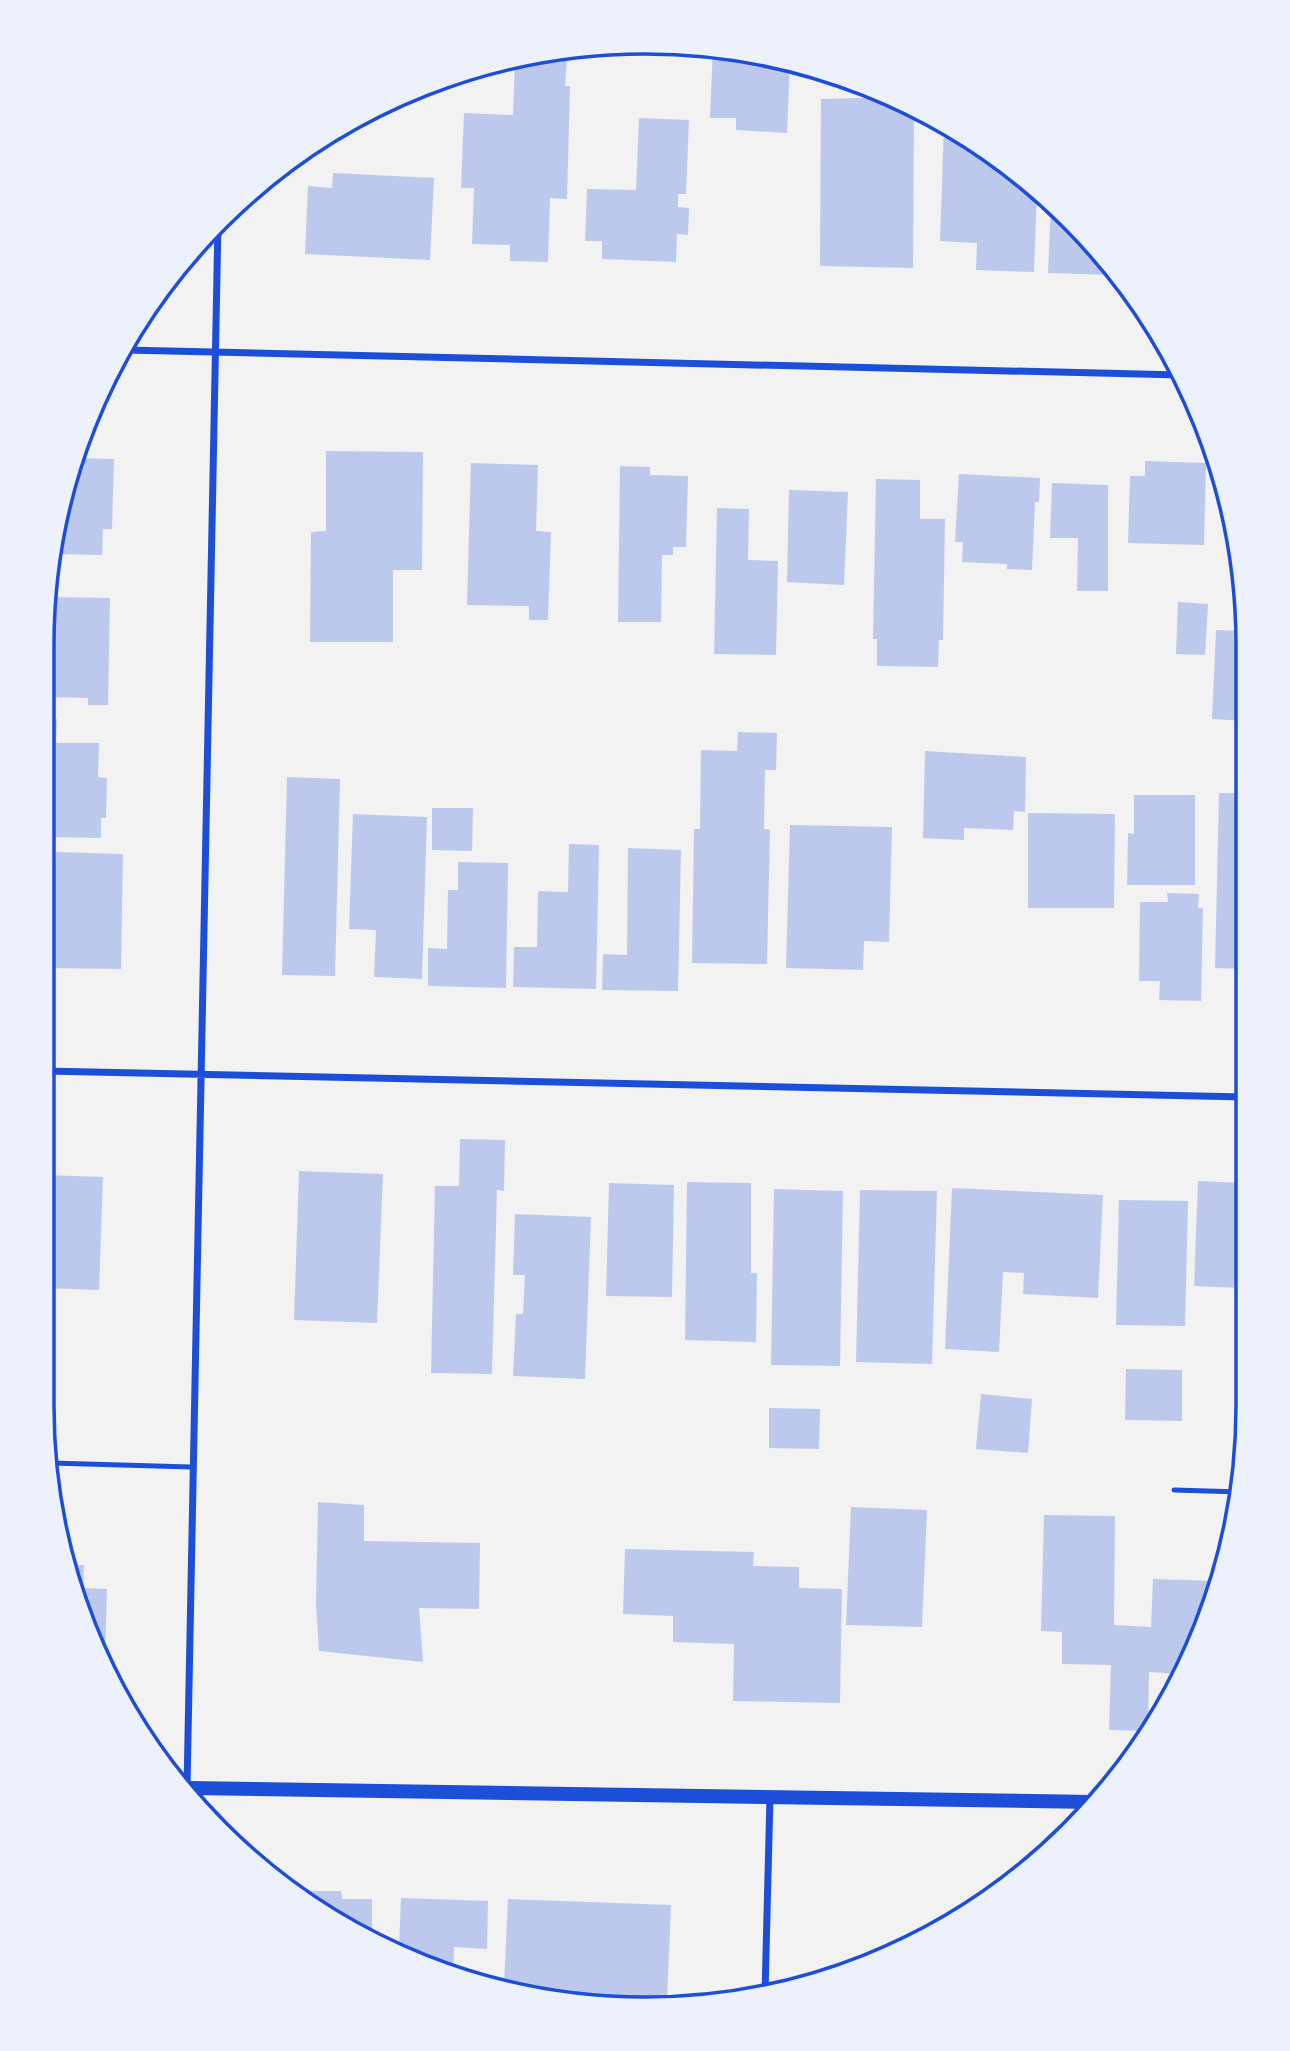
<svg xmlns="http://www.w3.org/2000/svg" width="1290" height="2051" viewBox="0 0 1290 2051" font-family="'Crimson Pro',serif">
	<rect width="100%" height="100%" fill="#f2f2f2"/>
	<path fill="#bdc9ec" d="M 713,48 L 790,61 L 787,133 L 736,130 L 736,118 L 710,118 Z
		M 524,57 L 567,58 L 565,86 L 570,86 L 567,199 L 550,198 L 548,262 L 510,261 L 510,245 L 472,244 L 474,188 L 461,188 L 464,113 L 513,115 L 515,59 Z
		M 892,97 L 914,105 L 913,268 L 820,266 L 821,99 Z
		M 639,118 L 689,120 L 686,194 L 678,194 L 678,207 L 689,208 L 688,235 L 677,234 L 676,262 L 602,259 L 602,241 L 585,241 L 587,189 L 636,190 Z
		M 944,124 L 1012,167 L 1037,190 L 1034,272 L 976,270 L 977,243 L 940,241 Z
		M 333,173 L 434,178 L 430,260 L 305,254 L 308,186 L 332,188 Z
		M 1051,203 L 1099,248 L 1113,268 L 1113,275 L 1048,273 Z
		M 326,451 L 423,452 L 422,570 L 393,570 L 393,642 L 310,642 L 311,532 L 326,531 Z
		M 76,458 L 114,459 L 112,529 L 103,529 L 102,555 L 51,554 Z
		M 1145,461 L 1206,463 L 1204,545 L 1128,543 L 1130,476 L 1145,476 Z
		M 471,463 L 538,465 L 536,531 L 551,532 L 548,620 L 529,620 L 529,606 L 467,605 Z
		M 620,466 L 650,467 L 650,475 L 688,476 L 686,547 L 673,547 L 673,555 L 662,555 L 661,622 L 618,622 Z
		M 959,474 L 1040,478 L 1039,502 L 1035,502 L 1032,570 L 1007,569 L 1007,564 L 962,562 L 963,542 L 955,542 Z
		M 876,479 L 920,480 L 920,519 L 945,519 L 943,640 L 939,640 L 938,667 L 877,666 L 877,639 L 873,639 Z
		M 1052,483 L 1108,485 L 1108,591 L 1077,591 L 1078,538 L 1050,538 Z
		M 789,490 L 848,492 L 844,585 L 787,582 Z
		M 717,508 L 749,509 L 748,560 L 778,561 L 776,655 L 714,654 Z
		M 49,597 L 110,598 L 108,705 L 88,705 L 88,698 L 46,697 Z
		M 1178,602 L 1208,604 L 1205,655 L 1176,654 Z
		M 1216,630 L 1247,631 L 1246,721 L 1212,719 Z
		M 46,719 L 57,719 L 56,743 L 99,743 L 98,777 L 107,778 L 106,818 L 101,818 L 101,838 L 45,837 Z
		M 738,732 L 777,733 L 776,770 L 765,770 L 764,829 L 770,830 L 767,964 L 692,963 L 694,829 L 700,829 L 701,750 L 737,751 Z
		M 925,751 L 1026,757 L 1025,812 L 1014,811 L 1013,830 L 964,828 L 964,840 L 923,838 Z
		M 287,777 L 340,779 L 335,976 L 282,975 Z
		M 1219,793 L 1246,793 L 1245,969 L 1215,968 Z
		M 1134,795 L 1195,795 L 1195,885 L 1127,885 L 1128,833 L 1134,834 Z
		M 432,808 L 473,808 L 472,851 L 432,850 Z
		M 1028,813 L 1115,814 L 1114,908 L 1028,908 Z
		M 353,814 L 427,817 L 422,979 L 374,977 L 376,930 L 349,929 Z
		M 790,825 L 892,827 L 889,942 L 864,941 L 863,970 L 786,968 Z
		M 569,844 L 599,845 L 596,989 L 513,987 L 514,947 L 537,947 L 538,891 L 568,892 Z
		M 628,848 L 681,850 L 678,991 L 602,990 L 603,954 L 627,955 Z
		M 56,852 L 123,854 L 121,969 L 45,968 L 46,876 L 54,876 Z
		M 458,862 L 508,863 L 506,988 L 428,986 L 428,948 L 447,949 L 448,890 L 458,890 Z
		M 1167,893 L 1199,894 L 1198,908 L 1203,908 L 1201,1001 L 1159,1000 L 1160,981 L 1139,981 L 1140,902 L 1168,902 Z
		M 460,1139 L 505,1140 L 504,1191 L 497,1190 L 492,1374 L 431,1373 L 435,1186 L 459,1186 Z
		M 299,1171 L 383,1174 L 377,1323 L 294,1320 Z
		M 43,1175 L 103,1177 L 99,1290 L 43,1288 Z
		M 1198,1181 L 1244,1183 L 1244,1288 L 1194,1286 Z
		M 687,1182 L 751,1183 L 751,1273 L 757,1273 L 756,1342 L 685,1340 Z
		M 609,1183 L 674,1185 L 672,1297 L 606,1296 Z
		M 952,1188 L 1103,1195 L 1098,1298 L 1023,1294 L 1024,1273 L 1003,1272 L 999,1352 L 945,1349 Z
		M 774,1189 L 843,1191 L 840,1366 L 771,1365 Z
		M 860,1190 L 937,1191 L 932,1364 L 856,1362 Z
		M 1119,1200 L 1188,1201 L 1185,1326 L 1116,1325 Z
		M 515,1214 L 591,1217 L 585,1379 L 513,1376 L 516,1314 L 523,1314 L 525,1275 L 513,1275 Z
		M 1237,1300 L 1244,1300 L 1243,1347 L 1237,1347 Z
		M 1126,1369 L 1182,1370 L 1182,1421 L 1125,1420 Z
		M 981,1394 L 1032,1399 L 1028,1453 L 976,1449 Z
		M 769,1408 L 820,1409 L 819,1449 L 769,1448 Z
		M 318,1502 L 364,1505 L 364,1541 L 480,1543 L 479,1609 L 419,1608 L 423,1662 L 319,1651 L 316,1604 Z
		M 851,1507 L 927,1510 L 922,1627 L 846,1625 Z
		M 1044,1515 L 1115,1516 L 1114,1625 L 1151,1627 L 1153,1579 L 1217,1581 L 1202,1636 L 1181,1674 L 1149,1672 L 1148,1731 L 1109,1730 L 1111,1665 L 1062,1664 L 1062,1632 L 1041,1631 Z
		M 625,1549 L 754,1552 L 753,1566 L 799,1567 L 799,1588 L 842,1589 L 840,1703 L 733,1701 L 734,1644 L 673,1642 L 673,1616 L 623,1614 Z
		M 68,1565 L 84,1565 L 83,1588 L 107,1589 L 105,1662 L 74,1599 Z
		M 308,1891 L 341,1891 L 342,1899 L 372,1899 L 372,1935 L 308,1900 Z
		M 401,1898 L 488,1901 L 487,1949 L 454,1947 L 453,1977 L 399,1949 Z
		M 508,1899 L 671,1905 L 667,1999 L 558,1995 L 504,1986 Z"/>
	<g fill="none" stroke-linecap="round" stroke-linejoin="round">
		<path stroke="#1d4ed8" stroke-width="5" d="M 51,1463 L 191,1467
			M 1174,1490 L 1241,1492"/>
		<path stroke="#1d4ed8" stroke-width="7" d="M 125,350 L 1181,375
			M 44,1071 L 1245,1097
			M 187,1787 L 218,223
			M 765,1993 L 770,1797"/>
		<path stroke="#1d4ed8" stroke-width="14" d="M 188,1788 L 1092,1802"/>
	</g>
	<path d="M0 0H1290V2051H0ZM645 54H645A591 591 0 0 1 1236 645V1406A591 591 0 0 1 645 1997H645A591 591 0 0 1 54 1406V645A591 591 0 0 1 645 54Z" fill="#edf1fc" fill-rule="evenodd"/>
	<path fill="none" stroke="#1d4ed8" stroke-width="3.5" d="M645 54H645A591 591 0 0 1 1236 645V1406A591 591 0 0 1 645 1997H645A591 591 0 0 1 54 1406V645A591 591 0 0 1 645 54Z"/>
</svg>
